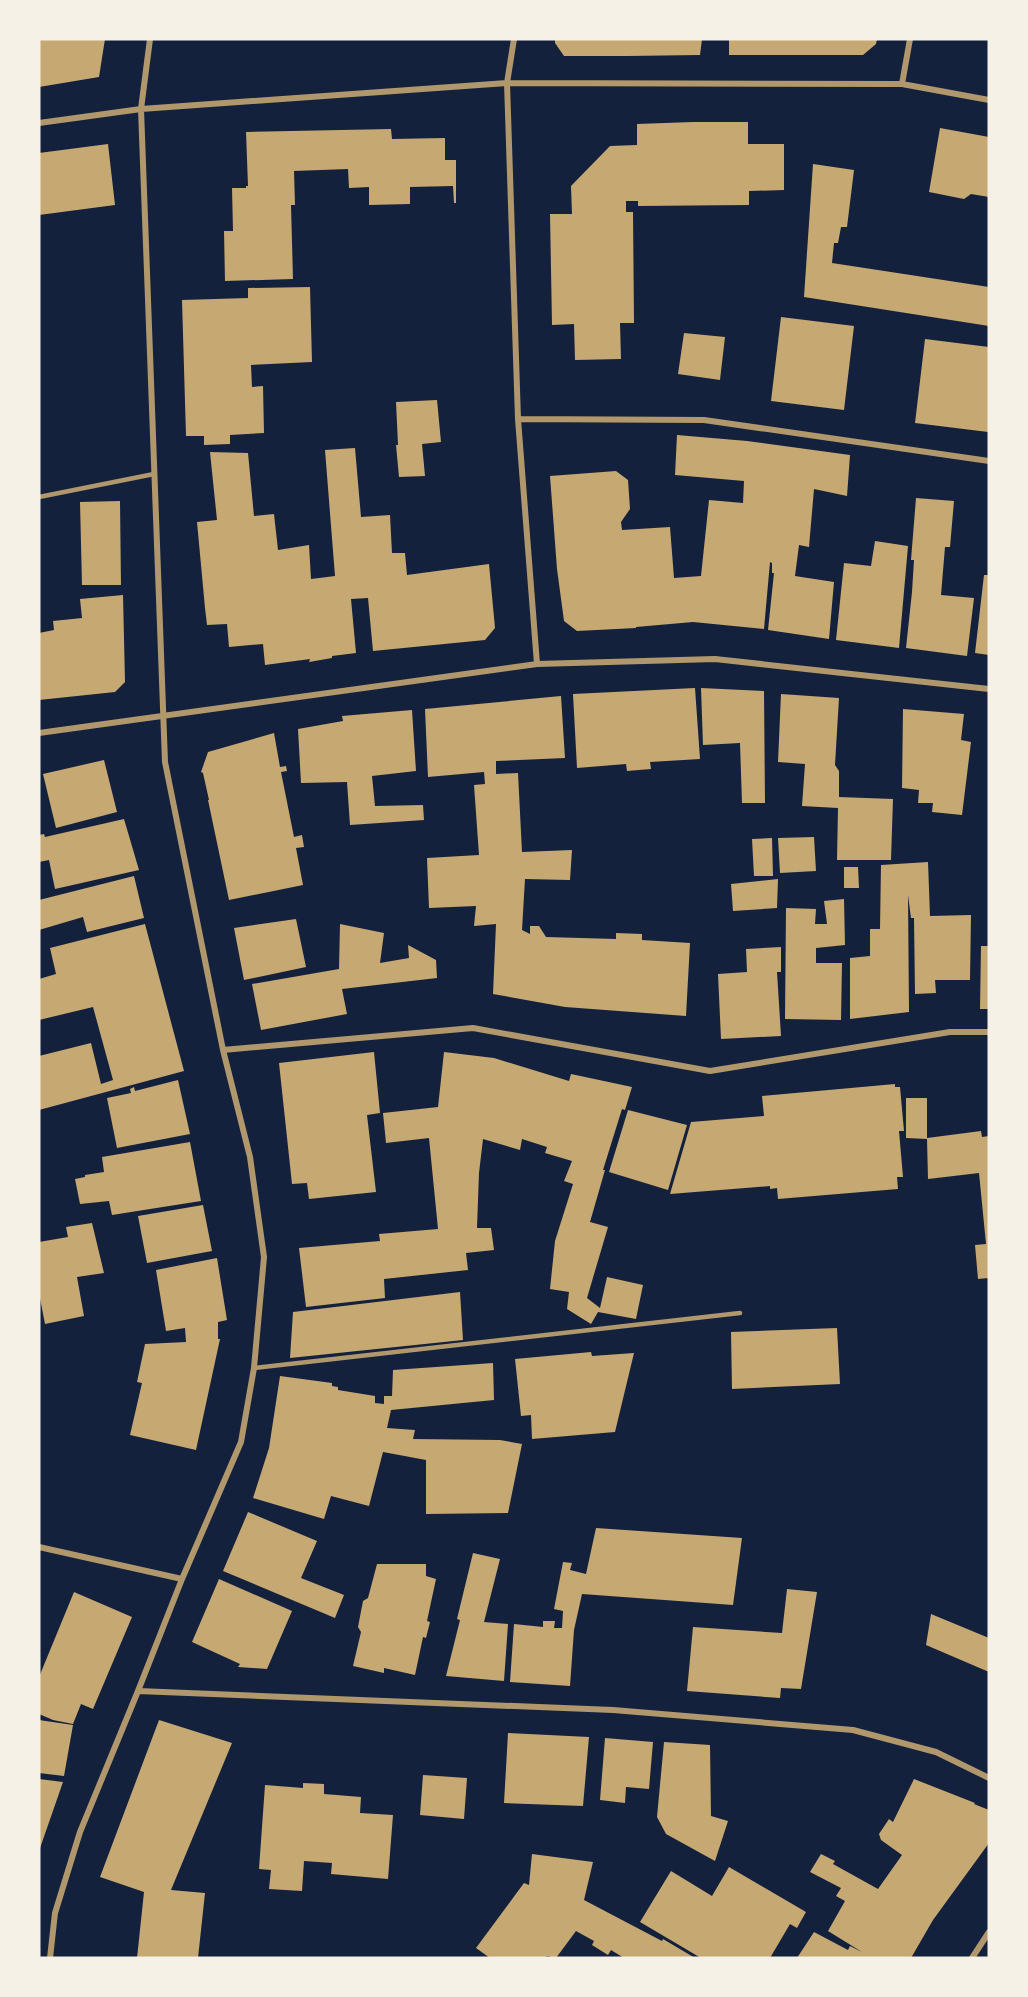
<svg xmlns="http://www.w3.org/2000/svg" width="1028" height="1997" viewBox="0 0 1028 1997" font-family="'IBM Plex Serif',serif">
	<rect width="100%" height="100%" fill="#14213d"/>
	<path fill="#c6a872" d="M 39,39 L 105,39 L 99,77 L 39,87 Z
		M 555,39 L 702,39 L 700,55 L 627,56 L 564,56 L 555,43 Z
		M 729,39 L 877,39 L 876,44 L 863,55 L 729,55 Z
		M 693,122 L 748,122 L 748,144 L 784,144 L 784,190 L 749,191 L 749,205 L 638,206 L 638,201 L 626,201 L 626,212 L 633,212 L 634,323 L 620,323 L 621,359 L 575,360 L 574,324 L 552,325 L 550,214 L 572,214 L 571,186 L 610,146 L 637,145 L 637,124 Z
		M 940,128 L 989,137 L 989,197 L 971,194 L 964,199 L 929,192 Z
		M 391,129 L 392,139 L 445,138 L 445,160 L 456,160 L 456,203 L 454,203 L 453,186 L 410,187 L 410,204 L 369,205 L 369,187 L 349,188 L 348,169 L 294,171 L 295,205 L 291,205 L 293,279 L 225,281 L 224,231 L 233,231 L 232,188 L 246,188 L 246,186 L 248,186 L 246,132 Z
		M 108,144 L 115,205 L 39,215 L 39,153 Z
		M 813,164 L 854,170 L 847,227 L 841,227 L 838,243 L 834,243 L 832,263 L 989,287 L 989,326 L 804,297 Z
		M 310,287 L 312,362 L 251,365 L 252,387 L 263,386 L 264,433 L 230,435 L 230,444 L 204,445 L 204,436 L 186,436 L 182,300 L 248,298 L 248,288 Z
		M 781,317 L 854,326 L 844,410 L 771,401 Z
		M 684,333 L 725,337 L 720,380 L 678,374 Z
		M 925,339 L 989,347 L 988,432 L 915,423 Z
		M 437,400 L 441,442 L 422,444 L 425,476 L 399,477 L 396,445 L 398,445 L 396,402 Z
		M 677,435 L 747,441 L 850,455 L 847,496 L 814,489 L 809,547 L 799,545 L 795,576 L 834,582 L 829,639 L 768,630 L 774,573 L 772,573 L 772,563 L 770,562 L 764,629 L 693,622 L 636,627 L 636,628 L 577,631 L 564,621 L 557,569 L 550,476 L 616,471 L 628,480 L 630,509 L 621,522 L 622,530 L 670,527 L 674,578 L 701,576 L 709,500 L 743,503 L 744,481 L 675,475 Z
		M 355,448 L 361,517 L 390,515 L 392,553 L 405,553 L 407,575 L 489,564 L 495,628 L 485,640 L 373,651 L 368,598 L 351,599 L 356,653 L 332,656 L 332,658 L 309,662 L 310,659 L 265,665 L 263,644 L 229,647 L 227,624 L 207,625 L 205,608 L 197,522 L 217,520 L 210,452 L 248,453 L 254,516 L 274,514 L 278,550 L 309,545 L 311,579 L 335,576 L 325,450 Z
		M 916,498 L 954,501 L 950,547 L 945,547 L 941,595 L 974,598 L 967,656 L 906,648 L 912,592 L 914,560 L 911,560 Z
		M 120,501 L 121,585 L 82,585 L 80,502 Z
		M 875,541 L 908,546 L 899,648 L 836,640 L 844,563 L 871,566 Z
		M 984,575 L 989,575 L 989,655 L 975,653 Z
		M 123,595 L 125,682 L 115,692 L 39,700 L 39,633 L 54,630 L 53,621 L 82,618 L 80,599 Z
		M 695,688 L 700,759 L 650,762 L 651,769 L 627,771 L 626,764 L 577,768 L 573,694 Z
		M 701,688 L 764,691 L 765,803 L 742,803 L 740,743 L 703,745 Z
		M 781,694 L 839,698 L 835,765 L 839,771 L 839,797 L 893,799 L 891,860 L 837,860 L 838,808 L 802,806 L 805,764 L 778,762 Z
		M 561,696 L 565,758 L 496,761 L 496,774 L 518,773 L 522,852 L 572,850 L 570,880 L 525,879 L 522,930 L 530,934 L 530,926 L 539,926 L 546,937 L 616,939 L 616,933 L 642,934 L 642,940 L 690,943 L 686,1016 L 565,1007 L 493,994 L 496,924 L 474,926 L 476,906 L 429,908 L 427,858 L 479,855 L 474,785 L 485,784 L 484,772 L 428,777 L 425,709 Z
		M 903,709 L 964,714 L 961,740 L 971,742 L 962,815 L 932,812 L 933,803 L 918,803 L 919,790 L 902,788 Z
		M 412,710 L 416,771 L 372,776 L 375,806 L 423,805 L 424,820 L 350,825 L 347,782 L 301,783 L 298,729 L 343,721 L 342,716 Z
		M 274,733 L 280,767 L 286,766 L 287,771 L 281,772 L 294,837 L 302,835 L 304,847 L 296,848 L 303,885 L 229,900 L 208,800 L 209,800 L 203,773 L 201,772 L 208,752 Z
		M 104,760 L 117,812 L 56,828 L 43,774 Z
		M 124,819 L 139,870 L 55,889 L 49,860 L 39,862 L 39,835 L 44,834 L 45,837 Z
		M 814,837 L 816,871 L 780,873 L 778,838 Z
		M 772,838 L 773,876 L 754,876 L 752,839 Z
		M 928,862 L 930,916 L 971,915 L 970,980 L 935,980 L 936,993 L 915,994 L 914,918 L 911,918 L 908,895 L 909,1012 L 850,1019 L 850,958 L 870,956 L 870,929 L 880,929 L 881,865 Z
		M 844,867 L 858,867 L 859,888 L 844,888 Z
		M 134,876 L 144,918 L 87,932 L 83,917 L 39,930 L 39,900 Z
		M 778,879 L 777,908 L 733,911 L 731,884 Z
		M 844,899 L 845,945 L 816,948 L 816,963 L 842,963 L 841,1020 L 785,1019 L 786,908 L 816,909 L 815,924 L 827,924 L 824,901 Z
		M 296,919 L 306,967 L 244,980 L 234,928 Z
		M 145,924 L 184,1071 L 39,1110 L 39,1056 L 91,1043 L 101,1084 L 113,1080 L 93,1007 L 39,1020 L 39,979 L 56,974 L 50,948 Z
		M 340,924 L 384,933 L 380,963 L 409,958 L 408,945 L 436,960 L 437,978 L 342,989 L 347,1014 L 261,1030 L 252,984 L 339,969 Z
		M 981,946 L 989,946 L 989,1009 L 980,1009 Z
		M 781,947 L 781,972 L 777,972 L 781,1036 L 721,1039 L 718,974 L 747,972 L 746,949 Z
		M 374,1052 L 380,1113 L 367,1115 L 376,1192 L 309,1199 L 307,1183 L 292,1184 L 279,1063 Z
		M 444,1052 L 494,1058 L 569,1081 L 571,1074 L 632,1087 L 625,1110 L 622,1109 L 603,1170 L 605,1170 L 590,1222 L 608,1227 L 587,1298 L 600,1308 L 607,1277 L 643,1285 L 636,1319 L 598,1312 L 591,1324 L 567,1309 L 569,1292 L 550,1289 L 555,1241 L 573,1184 L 564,1181 L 572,1161 L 545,1153 L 547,1147 L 522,1139 L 520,1150 L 483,1139 L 479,1173 L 477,1228 L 491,1228 L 494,1250 L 466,1253 L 468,1270 L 384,1279 L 385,1298 L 306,1307 L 299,1248 L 380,1241 L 379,1234 L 438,1229 L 429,1138 L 386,1143 L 383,1113 L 438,1107 Z
		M 178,1080 L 190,1134 L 117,1148 L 107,1098 L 131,1093 L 130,1089 L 134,1087 L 135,1091 Z
		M 895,1084 L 895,1087 L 900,1087 L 904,1131 L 899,1131 L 903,1177 L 897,1177 L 898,1189 L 778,1199 L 777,1188 L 770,1189 L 770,1186 L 670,1194 L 691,1122 L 764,1116 L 762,1096 Z
		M 906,1098 L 927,1098 L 927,1138 L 981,1131 L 982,1137 L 989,1136 L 989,1278 L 978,1279 L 975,1245 L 986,1244 L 979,1173 L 928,1179 L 927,1139 L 906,1138 Z
		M 628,1110 L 687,1125 L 668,1190 L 609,1172 Z
		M 190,1142 L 201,1201 L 112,1215 L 109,1201 L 80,1204 L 75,1179 L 85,1177 L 85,1175 L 104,1172 L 102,1157 Z
		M 203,1205 L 212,1251 L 147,1263 L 138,1216 Z
		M 92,1223 L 104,1273 L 77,1277 L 84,1316 L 45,1324 L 39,1293 L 39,1242 L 68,1237 L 66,1227 Z
		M 217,1258 L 227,1320 L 218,1322 L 218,1339 L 220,1339 L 196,1450 L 130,1435 L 142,1383 L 137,1382 L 145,1344 L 186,1342 L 185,1328 L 166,1331 L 156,1270 Z
		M 460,1292 L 463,1340 L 290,1358 L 293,1312 Z
		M 837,1328 L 840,1384 L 732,1389 L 731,1332 Z
		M 591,1352 L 592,1356 L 634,1353 L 615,1432 L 532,1439 L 531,1415 L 521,1416 L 515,1359 Z
		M 493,1363 L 494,1400 L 391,1410 L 387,1428 L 415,1430 L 413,1439 L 500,1440 L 522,1444 L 508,1513 L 426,1514 L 426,1460 L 383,1452 L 369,1506 L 331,1496 L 324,1519 L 253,1498 L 269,1448 L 280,1376 L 332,1383 L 332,1386 L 338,1387 L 338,1390 L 375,1396 L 375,1403 L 384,1404 L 384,1396 L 392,1396 L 393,1370 Z
		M 248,1512 L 317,1541 L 301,1578 L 344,1595 L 335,1618 L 223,1571 Z
		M 596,1528 L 742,1538 L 733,1605 L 582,1594 L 574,1630 L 570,1686 L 510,1682 L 514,1624 L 543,1627 L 543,1621 L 555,1621 L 554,1628 L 562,1628 L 563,1611 L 554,1609 L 563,1562 L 572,1563 L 570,1570 L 586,1574 Z
		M 473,1553 L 500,1559 L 484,1622 L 508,1624 L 504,1681 L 446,1676 L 460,1620 L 457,1619 Z
		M 377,1564 L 426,1564 L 426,1576 L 436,1579 L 427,1621 L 430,1622 L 426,1638 L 423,1637 L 415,1675 L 384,1668 L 384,1673 L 353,1666 L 361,1632 L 358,1627 L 363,1601 L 368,1598 Z
		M 219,1579 L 292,1611 L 267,1669 L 238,1667 L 240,1664 L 192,1642 Z
		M 787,1589 L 817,1592 L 801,1689 L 781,1688 L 780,1698 L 687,1691 L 693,1627 L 782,1633 Z
		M 74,1592 L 132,1617 L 93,1709 L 81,1704 L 73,1724 L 53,1720 L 39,1714 L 39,1677 Z
		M 931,1614 L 989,1638 L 989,1672 L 926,1645 Z
		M 39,1720 L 73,1725 L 64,1776 L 39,1773 Z
		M 159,1720 L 232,1743 L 171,1890 L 205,1893 L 198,1958 L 137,1958 L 144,1892 L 100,1877 Z
		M 508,1733 L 589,1737 L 583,1806 L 504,1803 Z
		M 605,1738 L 653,1742 L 649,1789 L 626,1787 L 625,1803 L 600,1800 Z
		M 664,1742 L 710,1745 L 711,1816 L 728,1821 L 715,1861 L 666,1834 L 657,1817 Z
		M 423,1775 L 467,1778 L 464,1819 L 420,1815 Z
		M 39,1779 L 63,1782 L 39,1851 Z
		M 914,1779 L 975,1803 L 974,1804 L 989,1810 L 989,1843 L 933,1920 L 911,1958 L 797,1958 L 814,1932 L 848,1950 L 850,1946 L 862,1952 L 828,1931 L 845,1901 L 836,1896 L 841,1888 L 810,1872 L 821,1854 L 835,1861 L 833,1864 L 878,1889 L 902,1855 L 881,1840 L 879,1834 L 889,1819 L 893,1822 Z
		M 303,1783 L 324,1784 L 324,1794 L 361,1797 L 360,1813 L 393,1815 L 388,1879 L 331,1874 L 332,1863 L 304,1861 L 302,1891 L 269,1889 L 271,1870 L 259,1869 L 265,1785 L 303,1788 Z
		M 532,1854 L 593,1862 L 584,1900 L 662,1941 L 663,1939 L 695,1958 L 624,1958 L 611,1950 L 608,1955 L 592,1945 L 594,1941 L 576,1931 L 556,1958 L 547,1956 L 545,1958 L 490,1958 L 476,1948 L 524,1883 L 529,1885 Z
		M 729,1867 L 806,1912 L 797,1928 L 790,1924 L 770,1958 L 701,1958 L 640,1922 L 671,1871 L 712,1896 Z"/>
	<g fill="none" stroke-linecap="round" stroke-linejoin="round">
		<path stroke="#b1986c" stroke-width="4.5" d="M 39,497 L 154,474
			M 254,1368 L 740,1313"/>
		<path stroke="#b1986c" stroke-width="6" d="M 514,39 L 507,83 L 518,419 L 537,664
			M 902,84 L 910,39
			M 39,123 L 141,109 L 507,83 L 902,84 L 989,100
			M 518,419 L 704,420 L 989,461
			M 39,733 L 537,664 L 715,659 L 989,689
			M 223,1050 L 473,1028 L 710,1071 L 950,1032 L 989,1032
			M 39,1547 L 182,1579
			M 138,1691 L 613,1710 L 853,1730 L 936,1752 L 989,1778
			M 50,1958 L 55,1913 L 80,1832 L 138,1691 L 182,1579 L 241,1442 L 254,1368 L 264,1257 L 250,1157 L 223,1050 L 165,762 L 141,109 L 150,39
			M 972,1958 L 989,1932"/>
	</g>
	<rect width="1028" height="1997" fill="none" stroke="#f6f1e7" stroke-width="81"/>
</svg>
